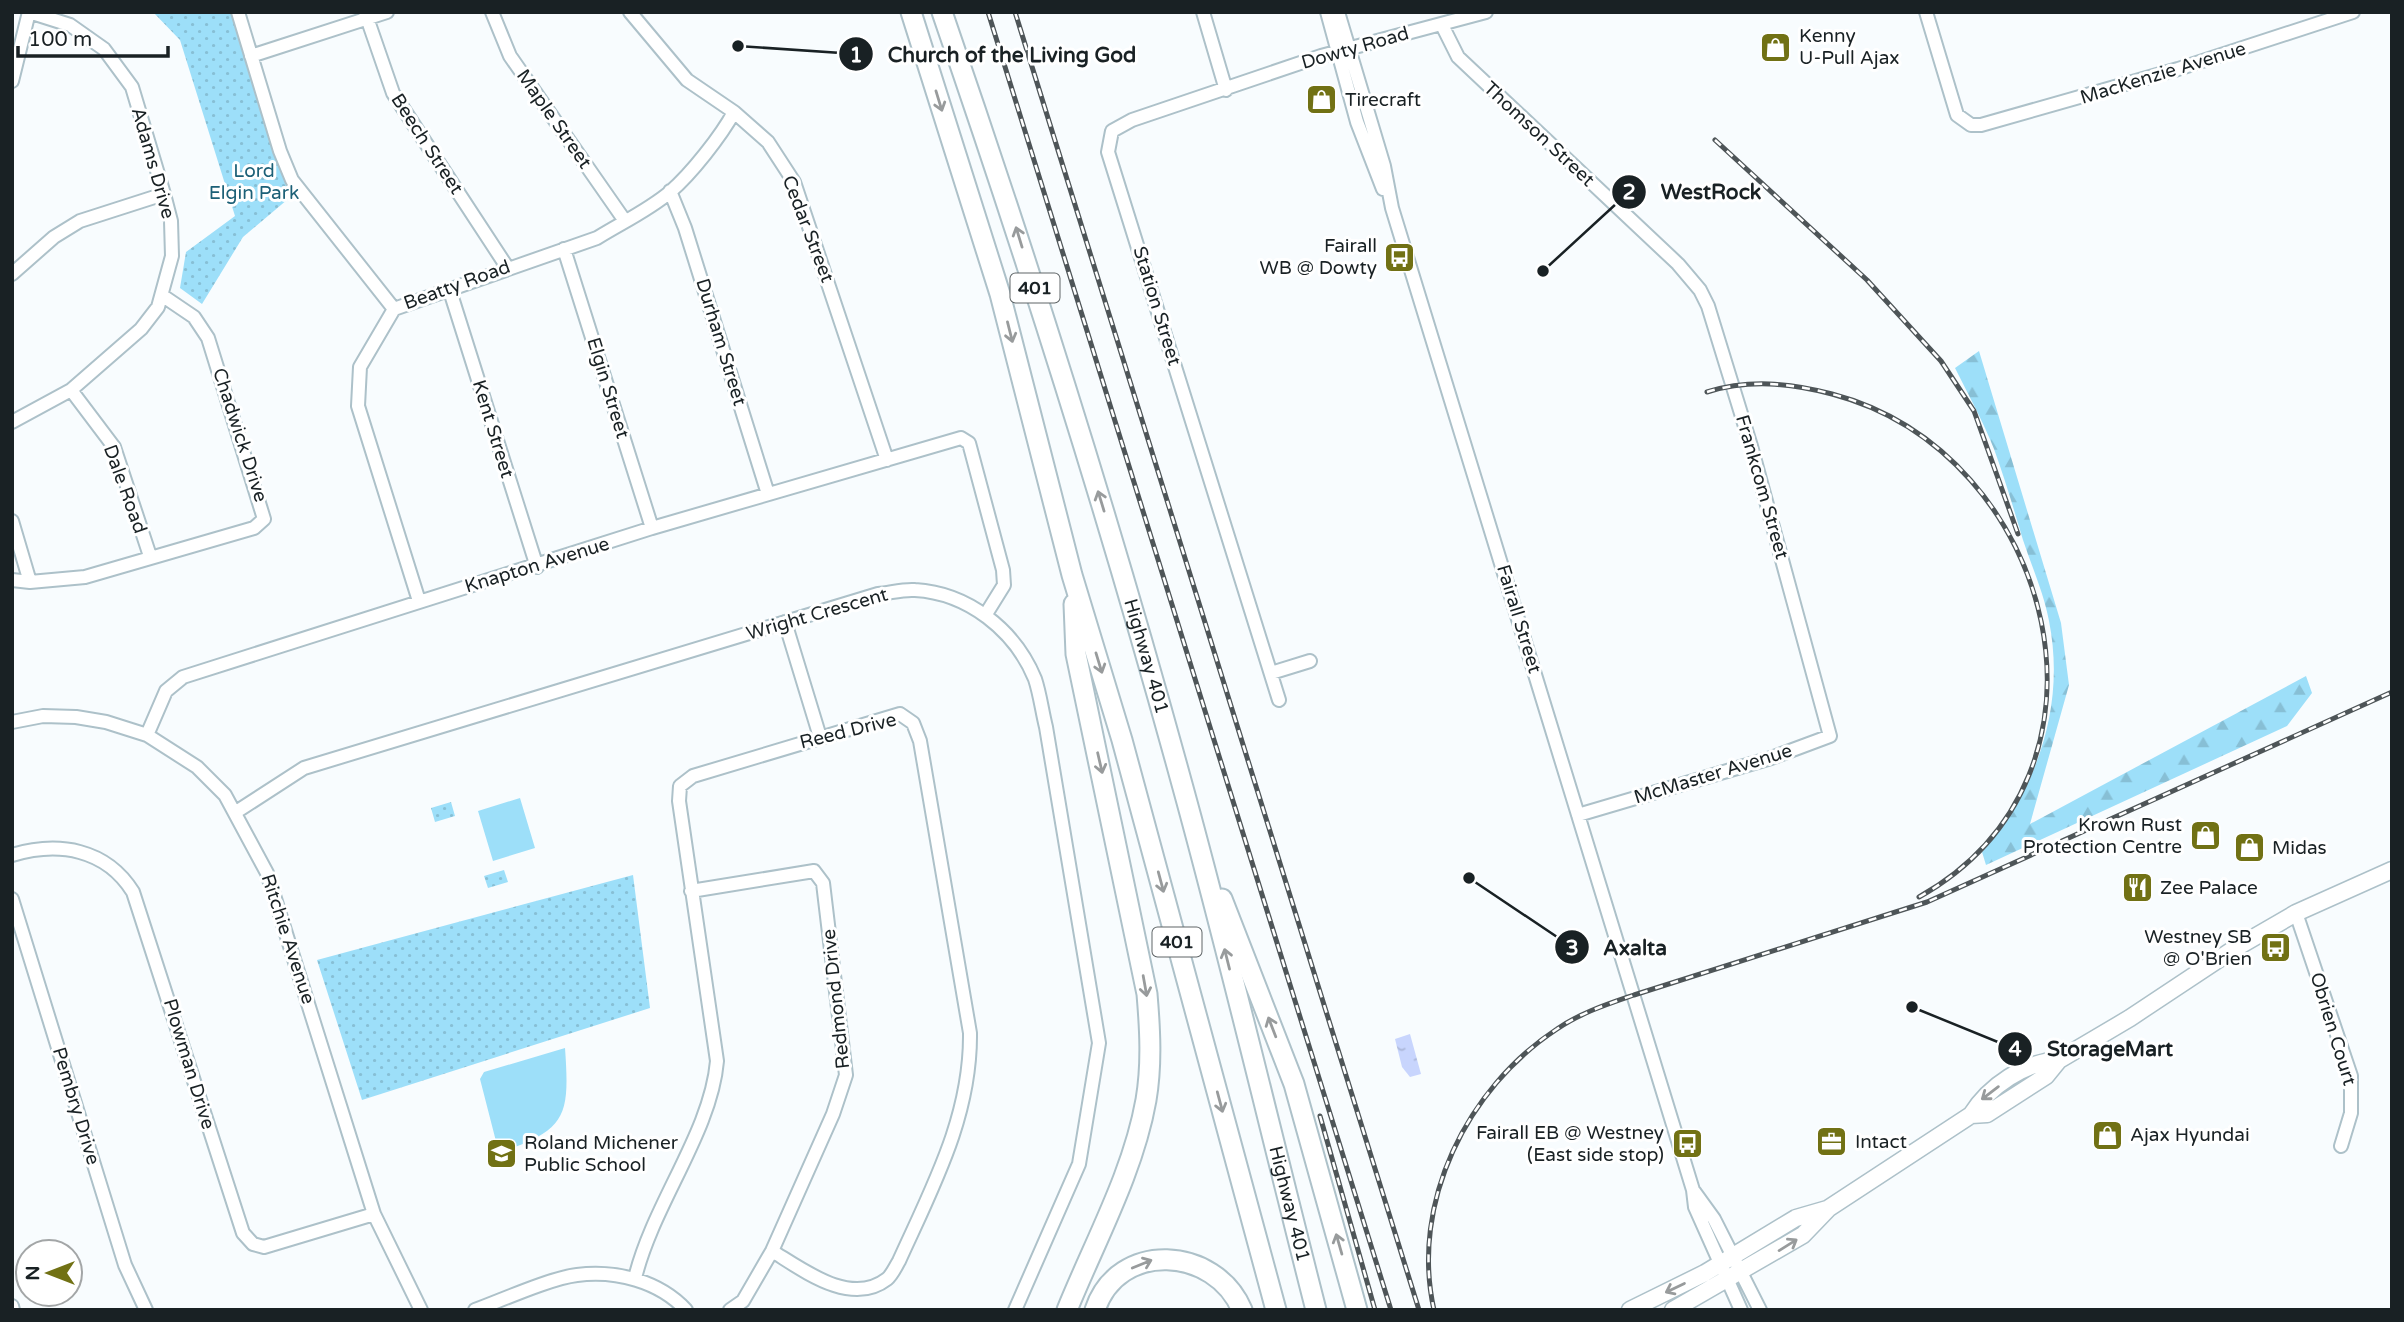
<svg xmlns="http://www.w3.org/2000/svg" width="2404" height="1322" viewBox="0 0 2404 1322" font-family="'Varela Round',sans-serif">
	<defs>
		<pattern id="forest-firs" width="22" height="20" patternUnits="userSpaceOnUse" patternTransform="scale(1.75)"><rect width="22" height="20" fill="#9ddff9"/><path d="M5 1l3.5 6h-7zM16 11l3.5 6h-7z" fill="#87bfd5"/></pattern>
		<pattern id="park-dots" width="8" height="8" patternUnits="userSpaceOnUse" patternTransform="scale(1.75)"><rect width="8" height="8" fill="#9ddff9"/><path d="M2 2h.1M6 6h.1" fill="none" stroke="#87bfd5" stroke-width="1.8" stroke-linecap="round"/></pattern>
		<pattern id="water-ripples" width="26" height="14" patternUnits="userSpaceOnUse" patternTransform="scale(1.75)"><rect width="26" height="14" fill="#c8d5fd"/><path d="M2 4q2-2 4 0t4 0M15 11q2-2 4 0t4 0" fill="none" stroke="#abb7d9"/></pattern>
	</defs>
	<rect width="100%" height="100%" fill="#f8fcfe"/>
	<path fill="#9ddff9" d="M 520,798 L 535,848 L 493,861 L 478,811 Z
		M 565,1048 C 570,1118 566,1130 499,1153 L 480,1079 L 484,1072 Z"/>
	<path fill="url(#forest-firs)" d="M 1979,351 L 2061,623 L 2069,685 L 2030,824 L 2306,676 L 2312,693 L 2287,726 L 1986,865 L 1982,852 C 2037,789 2066,706 2049,621 C 2044,594 2032,567 2023,540 C 2014,510 2005,479 1994,449 C 1983,421 1968,394 1955,368 Z"/>
	<path fill="url(#park-dots)" d="M 153,12 L 232,12 L 277,161 L 294,194 L 243,237 L 202,304 L 180,288 L 186,252 L 235,216 L 180,40 Z
		M 451,802 L 455,816 L 435,822 L 431,808 Z
		M 504,870 L 508,882 L 488,888 L 484,876 Z
		M 633,875 L 650,1008 L 362,1100 L 317,960 Z"/>
	<path fill="url(#water-ripples)" d="M 1410,1034 L 1421,1074 L 1410,1077 L 1402,1067 L 1395,1039 Z"/>
	<g fill="none" stroke-linecap="round" stroke-linejoin="round">
		<defs>
			<path id="minor" d="M 238,12 L 280,151 L 292,180 L 394,309
				M 365,12 L 393,93 L 507,267
				M 492,12 L 510,56 L 625,221
				M 630,12 L 687,80 L 734,112 L 768,142 L 794,182 L 887,460
				M 1203,12 L 1226,90
				M 1327,12 L 1357,122 L 1383,189
				M 1338,12 L 1384,166 L 1392,208 L 1693,1190 L 1695,1207 L 1741,1310
				M 1926,12 L 1957,115 L 1971,125 L 1981,125 L 2178,69 L 2353,12
				M 1442,25 L 1458,57 L 1678,264 L 1700,290 L 1708,306 L 1751,446 L 1830,736 L 1771,758 L 1578,815
				M 251,56 L 387,12
				M 12,81 L 29,12
				M 670,191 L 685,228 L 768,494
				M 564,249 L 652,528
				M 12,274 L 54,237 L 80,221 L 164,194
				M 450,291 L 537,567
				M 71,390 L 114,447 L 150,556
				M 12,422 L 71,390 L 141,329 L 158,307 L 172,256 L 171,221 L 164,194 L 132,87 L 104,49 L 70,25 L 29,12
				M 12,521 L 30,582
				M 12,580 L 30,582 L 85,577 L 254,528 L 264,519 L 208,338 L 194,317 L 163,296
				M 419,601 L 358,406 L 360,367 L 394,309 L 597,238 C 621,223 649,210 670,192 C 691,174 721,136 734,112
				M 785,622 L 820,737
				M 1271,673 L 1310,661
				M 1279,700 L 1108,152 L 1112,131 L 1132,120 L 1321,56 L 1486,12
				M 12,722 L 43,716 L 76,717 L 106,722 L 147,735 L 197,767 L 225,795 L 267,873 L 374,1214 L 421,1310
				M 147,735 L 166,691 L 183,677 L 652,528 L 961,438 L 969,443 L 1003,570 L 1004,585 L 986,614
				M 236,812 L 304,768 L 878,594 C 890,593 903,589 915,590 C 968,593 1015,630 1035,679 C 1040,694 1042,711 1046,727 L 1099,1043 L 1079,1164 L 1015,1310
				M 12,855 C 59,841 106,849 133,892 L 243,1233 L 253,1244 L 264,1247 L 374,1214
				M 691,891 L 814,871 L 823,883 L 846,1075 L 833,1114 L 772,1251 L 743,1301 L 730,1310
				M 12,899 L 125,1265 L 146,1310
				M 2296,913 L 2351,1076 L 2351,1113 L 2341,1146
				M 1693,1190 L 1714,1219 L 1760,1310
				M 635,1278 C 653,1204 711,1132 717,1061 L 679,801 L 680,786 L 693,776 L 900,714 L 913,723 L 920,741 L 970,1033 C 971,1116 933,1186 899,1261 C 896,1266 892,1275 887,1279 C 851,1307 803,1270 772,1251
				M 12,1306 L 13,1310
				M 475,1310 C 502,1300 551,1278 577,1275 C 616,1270 659,1281 686,1310"/>
			<path id="major" d="M 1971,1115 L 1987,1114 L 2046,1076 L 2059,1060 L 2130,1018 L 2234,949 L 2296,913 L 2392,870
				M 1630,1310 L 1705,1273 L 1796,1218 L 1827,1209
				M 1673,1310 L 1803,1235 L 1829,1208 L 1971,1115 C 1989,1086 2025,1062 2059,1060"/>
			<g id="highway">
				<path d="M 911,12 L 1000,294 L 1072,575 L 1122,740 L 1276,1310"/>
				<path id="s1" d="M 942,12 C 1030,267 1111,524 1182,784 C 1230,958 1271,1134 1316,1310"/>
				<path d="M 1222,899 L 1294,1084 L 1357,1310"/>
				<path d="M 1067,1310 C 1095,1241 1133,1173 1146,1100 C 1152,1065 1150,1029 1147,994 L 1076,654 L 1074,604"/>
				<path d="M 1095,1310 C 1118,1240 1215,1246 1242,1310"/>
			</g>
		</defs>
		<use href="#minor" stroke="#adc1c9" stroke-width="16"/>
		<use href="#major" stroke="#adc1c9" stroke-width="19"/>
		<use href="#highway" stroke="#adc1c9" stroke-width="23"/>
		<use href="#minor" stroke="#fff" stroke-width="12"/>
		<use href="#major" stroke="#fff" stroke-width="16"/>
		<use href="#highway" stroke="#fff" stroke-width="19"/>
		<defs>
			<path id="rail" d="M 988,12 L 1391,1310
				M 1015,12 L 1419,1310
				M 1715,140 L 1867,280 L 1941,361 L 1974,411 L 2018,534
				M 1707,392 C 1749,379 1790,383 1832,394 C 2056,453 2137,775 1919,897
				M 1320,1116 L 1375,1310
				M 1434,1310 C 1410,1203 1467,1088 1557,1029 C 1580,1013 1608,1004 1634,995 L 1927,902 L 2392,692"/>
		</defs>
		<use href="#rail" stroke="#4e5558" stroke-width="5"/>
		<use href="#rail" stroke="#fff" stroke-width="2.5" stroke-dasharray="8" stroke-linecap="butt"/>
	</g>
	<defs><path id="oneway-shaft" d="M-6 0H5M1.5-3L5.5 0L1.5 3" fill="none" stroke-width="1.6" stroke-linecap="round" stroke-linejoin="round" transform="scale(1.75)"/></defs>
	<g stroke="#989b9c">
		<use href="#oneway-shaft" transform="translate(939 101) rotate(73)"/>
		<use href="#oneway-shaft" transform="translate(1019 237) rotate(-107)"/>
		<use href="#oneway-shaft" transform="translate(1010 332) rotate(76)"/>
		<use href="#oneway-shaft" transform="translate(1101 501) rotate(-107)"/>
		<use href="#oneway-shaft" transform="translate(1099 663) rotate(73)"/>
		<use href="#oneway-shaft" transform="translate(1100 763) rotate(77)"/>
		<use href="#oneway-shaft" transform="translate(1161 882) rotate(75)"/>
		<use href="#oneway-shaft" transform="translate(1227 959) rotate(-104)"/>
		<use href="#oneway-shaft" transform="translate(1145 986) rotate(80)"/>
		<use href="#oneway-shaft" transform="translate(1272 1027) rotate(-111)"/>
		<use href="#oneway-shaft" transform="translate(1990 1093) rotate(143)"/>
		<use href="#oneway-shaft" transform="translate(1220 1102) rotate(75)"/>
		<use href="#oneway-shaft" transform="translate(1339 1244) rotate(-106)"/>
		<use href="#oneway-shaft" transform="translate(1788 1245) rotate(-32)"/>
		<use href="#oneway-shaft" transform="translate(1142 1264) rotate(-22)"/>
		<use href="#oneway-shaft" transform="translate(1675 1288) rotate(154)"/>
	</g>
	<defs>
		<symbol id="shop-square" viewBox="-11 -11 22 22"><rect x="-9" y="-9" width="18" height="18" rx="4" fill="#717114" stroke="#fff"/><path d="M-5-2.5h2.3a2.7 3.5 0 0 1 5.4 0H5L5.5 6h-11ZM-1.5-2.5h3a1.5 2.3 0 0 0-3 0Z" fill="#fff"/></symbol>
		<symbol id="bus-square" viewBox="-11 -11 22 22"><rect x="-9" y="-9" width="18" height="18" rx="4" fill="#717114" stroke="#fff"/><path d="M-5-6H5V4H4V6H2V4H-2V6H-4V4H-5ZM-3.5-4V0h7V-4ZM-3.5 1.2v1.5H-2V1.2ZM2 1.2v1.5H3.5V1.2Z" fill="#fff"/></symbol>
		<symbol id="restaurant-square" viewBox="-11 -11 22 22"><rect x="-9" y="-9" width="18" height="18" rx="4" fill="#717114" stroke="#fff"/><path d="M-5-6h1v4h1v-4h1v4h1v-4h1v5L-1.5 .5V6h-2V.5L-5-1ZM5-6V6H3V1.5H1.5Q1.5-4 5-6Z" fill="#fff"/></symbol>
		<symbol id="office-square" viewBox="-11 -11 22 22"><rect x="-9" y="-9" width="18" height="18" rx="4" fill="#717114" stroke="#fff"/><path d="M-6-3h4V-5.5h4V-3h4V5H-6ZM-1-4.5V-3h2v-1.5ZM-6 0V1H6V0Z" fill="#fff"/></symbol>
		<symbol id="school-square" viewBox="-11 -11 22 22"><rect x="-9" y="-9" width="18" height="18" rx="4" fill="#717114" stroke="#fff"/><path d="M0-5L7-2L0 1L-7-2ZM-4 1L0 2.5L4 1V4Q0 6-4 4Z" fill="#fff"/></symbol>
	</defs>
	<g fill-rule="evenodd">
		<use href="#shop-square" x="1758" y="30" width="35" height="35"/>
		<use href="#shop-square" x="1304" y="82" width="35" height="35"/>
		<use href="#bus-square" x="1382" y="240" width="35" height="35"/>
		<use href="#shop-square" x="2188" y="818" width="35" height="35"/>
		<use href="#shop-square" x="2232" y="830" width="35" height="35"/>
		<use href="#restaurant-square" x="2120" y="870" width="35" height="35"/>
		<use href="#bus-square" x="2258" y="930" width="35" height="35"/>
		<use href="#shop-square" x="2090" y="1118" width="35" height="35"/>
		<use href="#office-square" x="1814" y="1124" width="35" height="35"/>
		<use href="#bus-square" x="1670" y="1126" width="35" height="35"/>
		<use href="#school-square" x="484" y="1136" width="35" height="35"/>
	</g>
	<g text-anchor="middle" dominant-baseline="central" stroke-width="6" stroke-linejoin="round" paint-order="stroke">
		<g fill="#fff" stroke="#5e6466" stroke-width="2">
			<rect x="1010.5" y="273.5" width="49" height="29" rx="5"/>
			<rect x="1152.5" y="927.5" width="49" height="29" rx="5"/>
		</g>
		<g font-size="18" font-weight="bold" fill="#192124">
			<text x="1035" y="288">401</text>
			<text x="1177" y="942">401</text>
		</g>
		<g font-size="19" fill="#192124" stroke="#fff" text-anchor="start">
			<text x="1799" y="36">Kenny<tspan x="1799" dy="22">U-Pull Ajax</tspan></text>
			<text x="1345" y="100">Tirecraft</text>
			<text x="1377" y="246" text-anchor="end">Fairall<tspan x="1377" dy="22">WB @ Dowty</tspan></text>
			<text x="2182" y="825" text-anchor="end">Krown Rust<tspan x="2182" dy="22">Protection Centre</tspan></text>
			<text x="2272" y="848">Midas</text>
			<text x="2160" y="888">Zee Palace</text>
			<text x="2252" y="937" text-anchor="end">Westney SB<tspan x="2252" dy="22">@ O'Brien</tspan></text>
			<text x="1664" y="1133" text-anchor="end">Fairall EB @ Westney<tspan x="1664" dy="22">(East side stop)</tspan></text>
			<text x="2130" y="1135">Ajax Hyundai</text>
			<text x="1855" y="1142">Intact</text>
			<text x="524" y="1143">Roland Michener<tspan x="524" dy="22">Public School</tspan></text>
		</g>
		<g font-size="19" fill="#192124" stroke="#fff">
			<text transform="translate(1355 48) rotate(-16)">Dowty Road</text>
			<text transform="translate(2163 73) rotate(-17)">MacKenzie Avenue</text>
			<text transform="translate(554 119) rotate(55)">Maple Street</text>
			<text transform="translate(1539 134) rotate(43)">Thomson Street</text>
			<text transform="translate(427 144) rotate(57)">Beech Street</text>
			<text transform="translate(153 163) rotate(74)">Adams Drive</text>
			<text transform="translate(808 229) rotate(69)">Cedar Street</text>
			<text transform="translate(457 285) rotate(-20)">Beatty Road</text>
			<text transform="translate(1157 306) rotate(73)">Station Street</text>
			<text transform="translate(721 342) rotate(73)">Durham Street</text>
			<text transform="translate(608 388) rotate(73)">Elgin Street</text>
			<text transform="translate(493 429) rotate(73)">Kent Street</text>
			<text transform="translate(240 435) rotate(72)">Chadwick Drive</text>
			<text transform="translate(1762 487) rotate(74)">Frankcom Street</text>
			<text transform="translate(125 489) rotate(70)">Dale Road</text>
			<text transform="translate(537 565) rotate(-17)">Knapton Avenue</text>
			<text transform="translate(817 614) rotate(-16)">Wright Crescent</text>
			<text transform="translate(1519 619) rotate(73)">Fairall Street</text>
			<text stroke="none"><textPath href="#s1" startOffset="676">Highway 401</textPath></text>
			<text transform="translate(848 731) rotate(-14)">Reed Drive</text>
			<text transform="translate(1713 774) rotate(-17)">McMaster Avenue</text>
			<text transform="translate(288 939) rotate(72)">Ritchie Avenue</text>
			<text transform="translate(836 999) rotate(-96)">Redmond Drive</text>
			<text transform="translate(2333 1029) rotate(73)">Obrien Court</text>
			<text transform="translate(189 1064) rotate(73)">Plowman Drive</text>
			<text transform="translate(76 1106) rotate(73)">Pembry Drive</text>
			<text stroke="none"><textPath href="#s1" startOffset="1242">Highway 401</textPath></text>
		</g>
		<g font-size="19" fill="#1c6077" stroke="#fff">
			<text x="254" y="171">Lord<tspan x="254" dy="22">Elgin Park</tspan></text>
		</g>
	</g>
	<path fill="none" stroke="#192124" stroke-width="2.5" d="M738 46L856 54M1543 271L1629 192M1469 878L1572 947M1912 1007L2015 1049"/>
	<g fill="#192124" stroke="#fff" stroke-width="2.5">
		<circle cx="738" cy="46" r="7"/>
		<circle cx="1543" cy="271" r="7"/>
		<circle cx="1469" cy="878" r="7"/>
		<circle cx="1912" cy="1007" r="7"/>
		<circle cx="856" cy="54" r="18"/>
		<circle cx="1629" cy="192" r="18"/>
		<circle cx="1572" cy="947" r="18"/>
		<circle cx="2015" cy="1049" r="18"/>
	</g>
	<g font-size="21" text-anchor="middle" font-weight="bold" fill="#fff">
		<text x="856" y="62">1</text>
		<text x="1629" y="199">2</text>
		<text x="1572" y="955">3</text>
		<text x="2015" y="1056">4</text>
	</g>
	<g font-size="21" text-anchor="middle" font-weight="bold" fill="#192124" stroke="#fff" stroke-width="6" stroke-linejoin="round" paint-order="stroke">
		<text x="1012" y="62">Church of the Living God</text>
		<text x="1711" y="199">WestRock</text>
		<text x="1635" y="955">Axalta</text>
		<text x="2110" y="1056">StorageMart</text>
	</g>
	<rect width="2404" height="1322" fill="none" stroke="#192124" stroke-width="28"/>
	<g transform="translate(49 1273) rotate(270)"><circle r="33" fill="#ffffff" stroke="#a3a6a7" stroke-width="2"/>
	<path d="M0-5L12 26L0 18L-12 26Z" fill="#717114"/>
	<text y="-10" font-size="19" font-weight="bold" text-anchor="middle" fill="#192124">N</text>
	</g>
	<path d="M18 46v10h150v-10" fill="none" stroke="#192124" stroke-width="3.5"/>
	<text x="28" y="46" font-size="21" fill="#192124" stroke="#ffffff" stroke-width="5" paint-order="stroke">100 m</text>
</svg>
